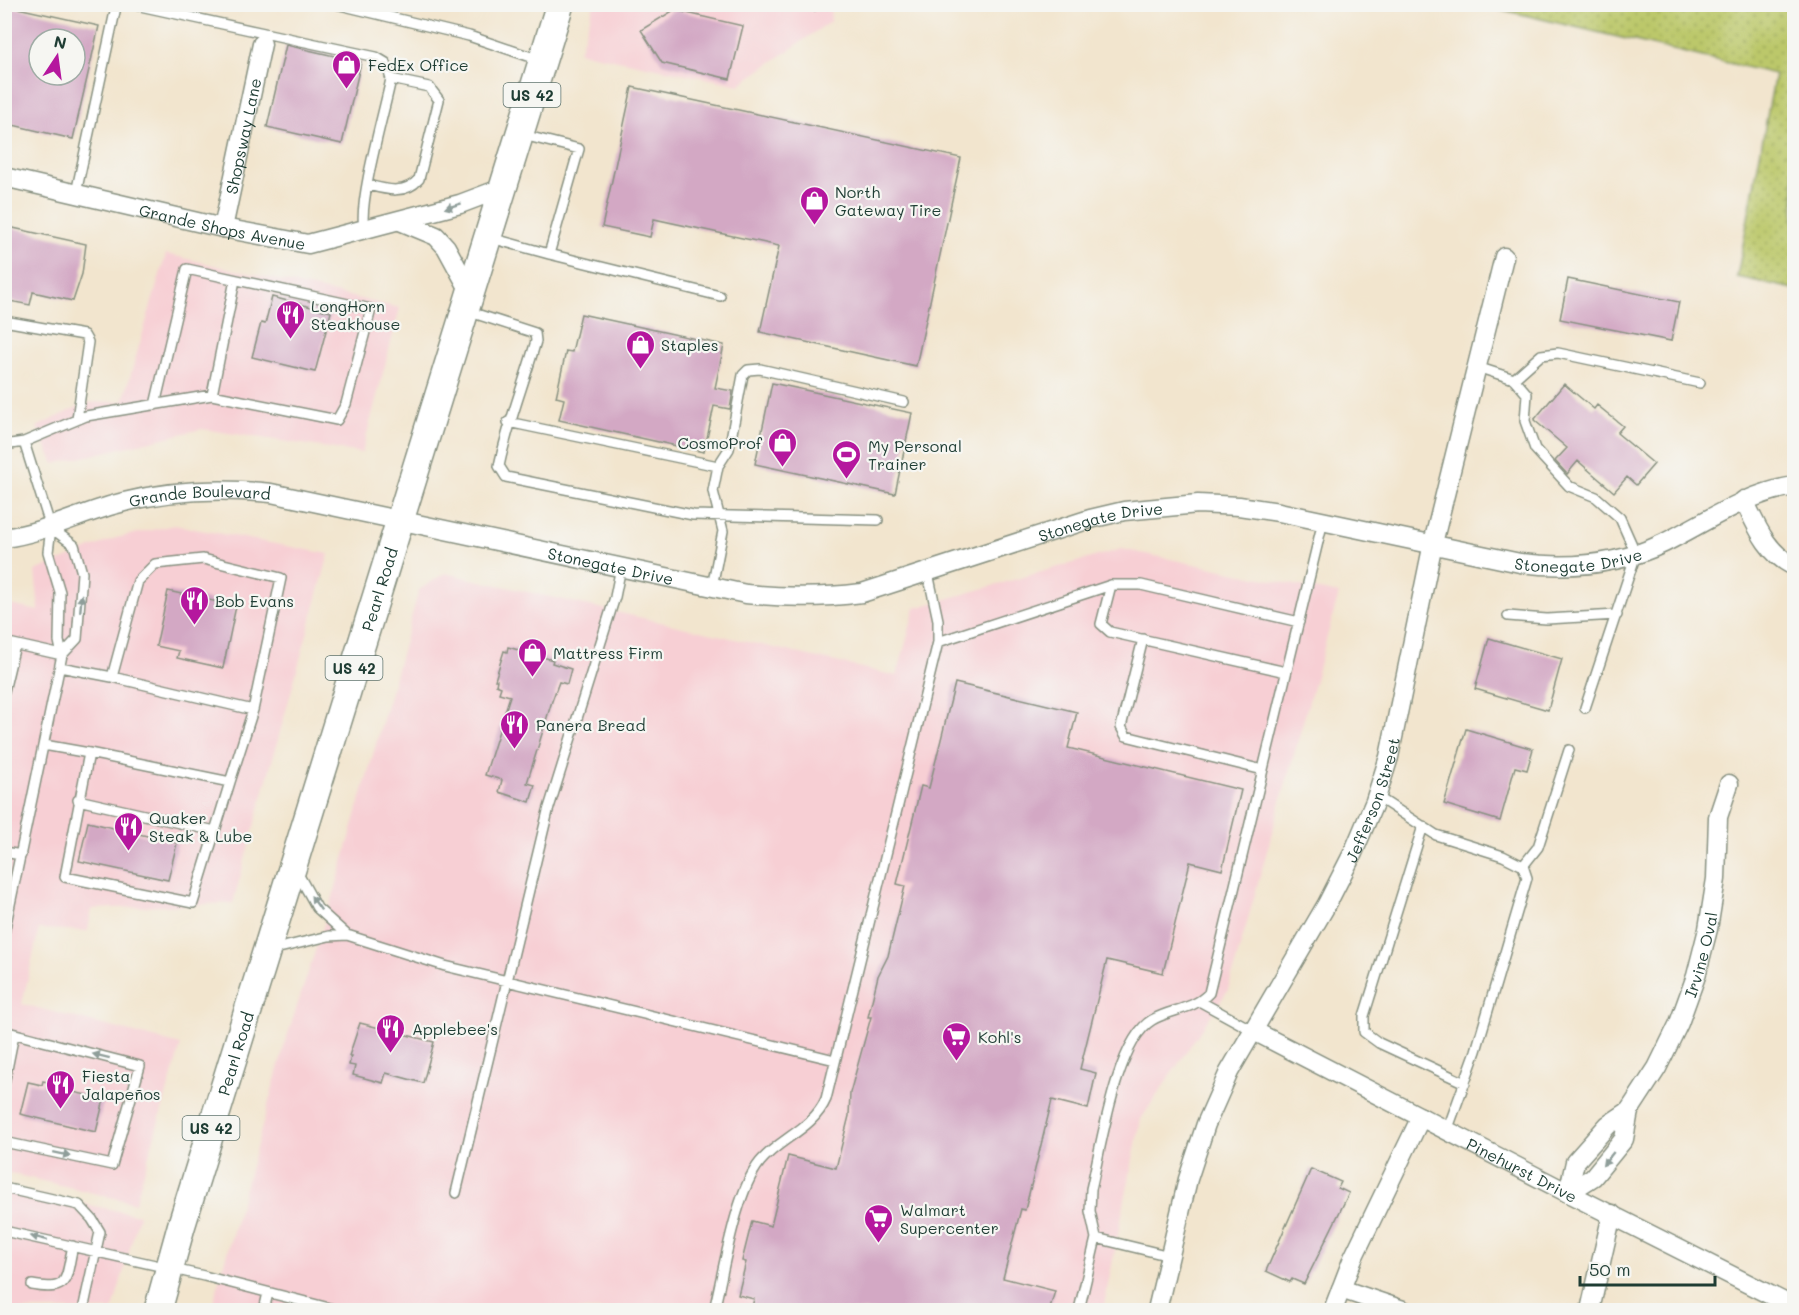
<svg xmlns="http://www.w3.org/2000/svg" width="1799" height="1315" viewBox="0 0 1799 1315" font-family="Mali,sans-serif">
	<defs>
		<pattern id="park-dots" width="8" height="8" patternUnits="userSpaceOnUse" patternTransform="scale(1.5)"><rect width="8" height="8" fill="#bcc86a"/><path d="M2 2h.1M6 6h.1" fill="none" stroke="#98a458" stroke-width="1.8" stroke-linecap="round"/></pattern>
	</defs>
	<rect width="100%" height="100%" fill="#f6f6f2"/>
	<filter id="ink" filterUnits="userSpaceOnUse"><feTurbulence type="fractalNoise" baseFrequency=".0167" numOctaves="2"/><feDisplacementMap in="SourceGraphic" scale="12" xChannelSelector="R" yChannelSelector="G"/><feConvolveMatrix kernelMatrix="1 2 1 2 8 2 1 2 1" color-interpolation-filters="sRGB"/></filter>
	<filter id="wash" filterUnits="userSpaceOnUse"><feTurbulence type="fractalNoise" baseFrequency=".008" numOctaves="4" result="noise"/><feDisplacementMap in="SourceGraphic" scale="24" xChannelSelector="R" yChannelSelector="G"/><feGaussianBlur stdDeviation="1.35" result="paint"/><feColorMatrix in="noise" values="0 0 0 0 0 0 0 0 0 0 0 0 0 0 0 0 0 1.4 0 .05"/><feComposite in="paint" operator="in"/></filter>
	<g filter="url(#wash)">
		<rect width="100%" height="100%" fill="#f2e5ce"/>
		<path fill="#f7cfd4" d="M 594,5 L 830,5 L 831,21 L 739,85 L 579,52 Z
			M 166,254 L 400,308 L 362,453 L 202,429 L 54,464 L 37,427 L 85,403 L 123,401 Z
			M 174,525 L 329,554 L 233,903 L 92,909 L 88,931 L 39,929 L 22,1004 L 181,1045 L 135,1203 L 5,1172 L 5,604 L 39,611 L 35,571 L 116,538 Z
			M 1122,549 L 1339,594 L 1228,990 L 1141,1119 L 1103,1310 L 211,1310 L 286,1040 L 336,887 L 419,590 L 445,573 L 897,676 L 915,608 Z
			M 4,1188 L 139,1215 L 113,1310 L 5,1310 Z"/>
		<path fill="url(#park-dots)" stroke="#6e824f" stroke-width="1.5" d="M 1482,5 L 1794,5 L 1794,289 L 1737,277 L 1775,74 Z"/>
		<g id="blocks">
			<path fill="#d3a8c4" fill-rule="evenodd" d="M 4,5 L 99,26 L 73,139 L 4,123 ZM 39,39 L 75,39 L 75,75 L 39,75 Z
				M 674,10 L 743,26 L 730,79 L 662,63 L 641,30 Z
				M 286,45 L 361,62 L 342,144 L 267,127 Z
				M 632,87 L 961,158 L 916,366 L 760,332 L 779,246 L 654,219 L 650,237 L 602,227 Z
				M 4,226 L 86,244 L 82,274 L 73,301 L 33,292 L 30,305 L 4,300 Z
				M 1568,279 L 1679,302 L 1671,341 L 1560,319 Z
				M 272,297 L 331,312 L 315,372 L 252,357 L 261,323 L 265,324 Z
				M 581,314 L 724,345 L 715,388 L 733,391 L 730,409 L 714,406 L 704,452 L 559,420 L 564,399 L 556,397 L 566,351 L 572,352 Z
				M 772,383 L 912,413 L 895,494 L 755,464 Z
				M 1564,384 L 1594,409 L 1597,405 L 1623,426 L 1617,433 L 1654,464 L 1636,485 L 1627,477 L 1614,492 L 1578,461 L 1567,474 L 1555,461 L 1567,448 L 1534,420 Z
				M 168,591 L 236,606 L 223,668 L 177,658 L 179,651 L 156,646 Z
				M 1489,638 L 1562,659 L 1548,710 L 1475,689 Z
				M 508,647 L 553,660 L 552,663 L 571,669 L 567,684 L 559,682 L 552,701 L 527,783 L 535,785 L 530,802 L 499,792 L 502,780 L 485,775 L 510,696 L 499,693 L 501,687 L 496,685 L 497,680 L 495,680 L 504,651 L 507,652 Z
				M 955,683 L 1077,712 L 1068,748 L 1241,790 L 1222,870 L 1190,862 L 1163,973 L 1107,960 L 1080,1069 L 1096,1073 L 1088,1109 L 1052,1100 L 1025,1210 L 1021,1209 L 1003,1278 L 1055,1291 L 1049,1311 L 751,1311 L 754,1299 L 738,1295 L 746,1262 L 742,1261 L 752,1221 L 771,1226 L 788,1156 L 836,1168 L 849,1116 L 850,1093 L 871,1017 L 868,1017 L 878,976 L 888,956 L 905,886 L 897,884 L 921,786 L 929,788 Z
				M 1466,729 L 1533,749 L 1527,770 L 1515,767 L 1500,821 L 1444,804 Z
				M 88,822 L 177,843 L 168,880 L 79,861 Z
				M 360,1023 L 434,1042 L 423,1083 L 386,1073 L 383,1083 L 353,1075 L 355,1066 L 349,1065 L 351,1056 L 349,1056 Z
				M 43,1081 L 61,1085 L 60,1089 L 104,1099 L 96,1132 L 20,1114 L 28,1082 L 42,1085 Z
				M 1311,1169 L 1341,1182 L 1338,1188 L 1349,1193 L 1304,1284 L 1292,1279 L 1290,1282 L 1266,1271 Z"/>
		</g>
	</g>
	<g filter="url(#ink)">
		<use href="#blocks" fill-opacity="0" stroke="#889181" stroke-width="1.5"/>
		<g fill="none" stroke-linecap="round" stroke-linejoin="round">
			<defs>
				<path id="lane" d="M 131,4 L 264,33
					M 336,4 L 469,36 L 540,60
					M 807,4 L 813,6
					M 262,44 L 264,33 L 376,57 L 386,63 L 391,79 C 385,109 358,202 364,227
					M 368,185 C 387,190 405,195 419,179 L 439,100 L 429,87 L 391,79
					M 76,193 L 116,7 L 120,4
					M 491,238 L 549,254 L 579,149 L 523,135
					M 549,254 L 720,296
					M 467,311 L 535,333 L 536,341 C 524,383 508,423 499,466 L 506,477 L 693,515 L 878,520
					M 4,321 L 84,335 L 88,342 L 77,419
					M 1477,367 L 1514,379 L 1527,394 L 1525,421 L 1535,449 L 1569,486 L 1596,497 L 1620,518 L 1636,554 L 1585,708
					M 1514,379 L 1541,355 L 1558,353 L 1700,383
					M 212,395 L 235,280
					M 508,422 L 718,466
					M 24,442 L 51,528 L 48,552 L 60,592 L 59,641 L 62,655
					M 4,445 L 24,442 L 86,416 L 212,395 L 337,420 L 346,404 L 371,309 L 187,269 L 155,405
					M 51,528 L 74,545 L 82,573 L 77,639 L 62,655
					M 1111,585 L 1101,624 L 1110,632 L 1286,672
					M 712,587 L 723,531 L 713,491 L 718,466 L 729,449 L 743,375 L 748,370 L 760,369 L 904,402
					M 1508,616 L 1547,619 L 1617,615
					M 1143,639 L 1121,727 L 1126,736 L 1263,770
					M 4,642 L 62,655 L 4,933
					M 938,642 L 1111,585 L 1141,585 L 1299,622
					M 60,667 L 112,677 L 138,581 L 155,564 L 203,559 L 281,578 L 253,710 L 230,782
					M 112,677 L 253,710
					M 4,691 L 15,645
					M 44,745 L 89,753 L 65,877 L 193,903 L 230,782 L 89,753
					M 1376,796 L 1436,835 L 1503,856 L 1523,866 L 1527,878 L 1476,1051 L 1447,1131
					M 78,800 L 215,831
					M 1423,826 L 1364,1016 L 1364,1032 L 1379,1043 L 1465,1083
					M 4,852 L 21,855
					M 1523,866 L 1538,847 L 1569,750
					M 297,872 L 317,908 L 347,935
					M 271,950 L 329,936 L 347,935 L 445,966 L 835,1060
					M 1201,1002 L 1252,1030
					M 4,1031 L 140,1066 L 112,1165 L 4,1142
					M 4,1084 L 14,1034
					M 4,1188 L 79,1205 L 92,1219 L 100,1232 L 83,1310
					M 456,1193 L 548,811 L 615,597 L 621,567
					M 4,1231 L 204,1276 L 337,1310
					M 1096,1238 L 1170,1256
					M 32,1285 C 71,1292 65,1279 73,1246
					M 264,1310 L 268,1293
					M 714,1310 C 724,1270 735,1193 760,1162 C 780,1138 813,1129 826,1099 L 938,642 L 938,620 L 928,573
					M 1079,1310 L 1096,1238 L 1090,1211 L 1091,1189 C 1101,1148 1116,1041 1152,1020 C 1171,1009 1193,1010 1209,993 L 1323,521"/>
				<g id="street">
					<path id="s1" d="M 4,177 L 223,228 L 308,244 L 460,204 L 505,187"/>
					<path d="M 400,221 L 436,236 L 446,247 L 471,293"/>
					<path id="s2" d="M 223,228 L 262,44"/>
					<path d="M 1744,500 C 1756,525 1767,554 1794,566"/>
					<path id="s3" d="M 4,538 C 47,532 83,512 124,502 C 174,489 221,488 271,493 L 746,594 C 786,598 823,598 862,593 L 1090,519 L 1124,511 L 1198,504 L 1239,506 L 1279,512 L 1520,563 C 1569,569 1619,565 1664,543 C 1708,521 1745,494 1794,486"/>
					<path id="s4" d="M 1252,1030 L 1568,1193 L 1794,1307"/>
					<path id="s5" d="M 1568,1193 L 1575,1162 L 1608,1125 L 1629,1111 L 1657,1068 L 1679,1023 L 1696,976 L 1708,929 L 1716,879 L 1718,817 L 1729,784"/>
					<path d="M 1568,1193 L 1593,1177 L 1624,1139 L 1629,1111"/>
					<path d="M 1341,1289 L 1403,1310"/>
					<path id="s6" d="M 1157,1310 L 1188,1179 L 1206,1124 L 1229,1072 L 1327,904 L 1353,853 L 1375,801 L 1389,757 L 1433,543 L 1504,257"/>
					<path d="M 1333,1310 L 1353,1258 L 1421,1117"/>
					<path d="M 1590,1310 L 1612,1214"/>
				</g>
				<g id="primary">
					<path id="s7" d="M 158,1310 L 181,1227 L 560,4"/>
				</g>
			</defs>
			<use href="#lane" stroke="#889181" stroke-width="12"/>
			<use href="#street" stroke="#889181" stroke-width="21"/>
			<use href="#primary" stroke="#889181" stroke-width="30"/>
			<use href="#lane" stroke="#fff" stroke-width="9"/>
			<use href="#street" stroke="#fff" stroke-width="18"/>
			<use href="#primary" stroke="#fff" stroke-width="27"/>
		</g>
		<defs><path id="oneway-solid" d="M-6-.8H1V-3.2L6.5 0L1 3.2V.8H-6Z" transform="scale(1.5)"/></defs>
		<g fill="#8f9e9a">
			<use href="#oneway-solid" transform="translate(453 206) rotate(163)"/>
			<use href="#oneway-solid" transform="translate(81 603) rotate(-85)"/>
			<use href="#oneway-solid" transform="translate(316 903) rotate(-125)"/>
			<use href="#oneway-solid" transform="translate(101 1056) rotate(-166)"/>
			<use href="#oneway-solid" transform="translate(62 1154) rotate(12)"/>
			<use href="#oneway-solid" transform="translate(1608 1159) rotate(129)"/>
			<use href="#oneway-solid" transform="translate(39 1238) rotate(-167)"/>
		</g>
	</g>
	<defs>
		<symbol id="shop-pin" viewBox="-11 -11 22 30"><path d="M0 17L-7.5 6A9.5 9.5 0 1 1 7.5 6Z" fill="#b5179e" stroke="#f6f6f2"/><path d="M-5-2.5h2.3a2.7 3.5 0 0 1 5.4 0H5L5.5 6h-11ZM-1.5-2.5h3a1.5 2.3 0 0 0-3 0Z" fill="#fff"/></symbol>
		<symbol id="restaurant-pin" viewBox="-11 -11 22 30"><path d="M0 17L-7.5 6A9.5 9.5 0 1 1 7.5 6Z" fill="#b5179e" stroke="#f6f6f2"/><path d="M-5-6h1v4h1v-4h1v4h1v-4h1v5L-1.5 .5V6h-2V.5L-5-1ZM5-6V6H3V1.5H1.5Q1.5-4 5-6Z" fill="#fff"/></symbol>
		<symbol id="stadium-pin" viewBox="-11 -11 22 30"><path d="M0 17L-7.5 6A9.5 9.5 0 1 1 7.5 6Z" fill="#b5179e" stroke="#f6f6f2"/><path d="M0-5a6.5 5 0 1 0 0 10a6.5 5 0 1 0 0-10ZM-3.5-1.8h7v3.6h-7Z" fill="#fff"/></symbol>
		<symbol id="supermarket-pin" viewBox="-11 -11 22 30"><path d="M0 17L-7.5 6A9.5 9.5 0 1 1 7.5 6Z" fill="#b5179e" stroke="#f6f6f2"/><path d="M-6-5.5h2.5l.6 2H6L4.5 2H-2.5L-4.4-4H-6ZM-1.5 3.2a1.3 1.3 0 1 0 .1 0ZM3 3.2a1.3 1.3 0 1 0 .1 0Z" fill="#fff"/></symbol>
	</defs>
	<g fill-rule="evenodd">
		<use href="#shop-pin" x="330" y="48" width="33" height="45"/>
		<use href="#shop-pin" x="798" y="184" width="33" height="45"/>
		<use href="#restaurant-pin" x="274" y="298" width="33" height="45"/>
		<use href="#shop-pin" x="624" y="328" width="33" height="45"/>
		<use href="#shop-pin" x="766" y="426" width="33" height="45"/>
		<use href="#stadium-pin" x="830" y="438" width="33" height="45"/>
		<use href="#restaurant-pin" x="178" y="584" width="33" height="45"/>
		<use href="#shop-pin" x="516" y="636" width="33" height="45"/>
		<use href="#restaurant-pin" x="498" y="708" width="33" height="45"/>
		<use href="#restaurant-pin" x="112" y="810" width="33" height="45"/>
		<use href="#restaurant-pin" x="374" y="1012" width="33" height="45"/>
		<use href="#supermarket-pin" x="940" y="1020" width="33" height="45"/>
		<use href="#restaurant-pin" x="44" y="1068" width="33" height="45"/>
		<use href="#supermarket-pin" x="862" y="1202" width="33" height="45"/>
	</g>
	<g text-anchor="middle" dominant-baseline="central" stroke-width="4.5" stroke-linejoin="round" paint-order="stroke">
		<g fill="#f6f6f2" stroke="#60746d" stroke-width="1.5">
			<rect x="503.5" y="83" width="57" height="24" rx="4.5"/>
			<rect x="325.5" y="656" width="57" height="24" rx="4.5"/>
			<rect x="182.5" y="1116" width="57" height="24" rx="4.5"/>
		</g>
		<g font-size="15" font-weight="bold" fill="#1f3d34">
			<text x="532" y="95">US 42</text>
			<text x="354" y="668">US 42</text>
			<text x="211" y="1128">US 42</text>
		</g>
		<g font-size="16" fill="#1f3d34" stroke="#f6f6f2" text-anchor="start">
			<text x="368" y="64">FedEx Office</text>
			<text x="835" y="191">North<tspan x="835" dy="18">Gateway Tire</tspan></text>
			<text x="311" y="305">LongHorn<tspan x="311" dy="18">Steakhouse</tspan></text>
			<text x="661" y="344">Staples</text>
			<text x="762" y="442" text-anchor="end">CosmoProf</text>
			<text x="868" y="445">My Personal<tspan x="868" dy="18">Trainer</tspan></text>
			<text x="215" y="600">Bob Evans</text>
			<text x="553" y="652">Mattress Firm</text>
			<text x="536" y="724">Panera Bread</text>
			<text x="149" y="817">Quaker<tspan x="149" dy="18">Steak &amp; Lube</tspan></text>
			<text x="412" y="1028">Applebee's</text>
			<text x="978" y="1036">Kohl's</text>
			<text x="82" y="1075">Fiesta<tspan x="82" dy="18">Jalapeños</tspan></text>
			<text x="900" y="1209">Walmart<tspan x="900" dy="18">Supercenter</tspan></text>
		</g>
		<g font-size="16" fill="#1f3d34" stroke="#f6f6f2">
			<text stroke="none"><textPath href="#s2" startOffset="94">Shopsway Lane</textPath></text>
			<text stroke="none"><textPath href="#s1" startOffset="224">Grande Shops Avenue</textPath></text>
			<text stroke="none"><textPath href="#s3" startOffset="202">Grande Boulevard</textPath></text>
			<text stroke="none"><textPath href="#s3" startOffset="1125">Stonegate Drive</textPath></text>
			<text stroke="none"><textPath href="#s3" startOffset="1611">Stonegate Drive</textPath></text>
			<text stroke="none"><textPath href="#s3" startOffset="621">Stonegate Drive</textPath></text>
			<text stroke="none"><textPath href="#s7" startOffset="754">Pearl Road</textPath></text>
			<text stroke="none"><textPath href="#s6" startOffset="558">Jefferson Street</textPath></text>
			<text stroke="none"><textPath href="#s5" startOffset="280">Irvine Oval</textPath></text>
			<text stroke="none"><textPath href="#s7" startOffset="268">Pearl Road</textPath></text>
			<text stroke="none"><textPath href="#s4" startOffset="304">Pinehurst Drive</textPath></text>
		</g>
	</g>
	<rect width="1799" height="1315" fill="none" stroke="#f6f6f2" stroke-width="24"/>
	<g transform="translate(57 57) rotate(13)"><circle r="28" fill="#f6f6f2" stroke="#a0aca6" stroke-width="1.5"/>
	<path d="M0-4.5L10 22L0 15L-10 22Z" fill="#b5179e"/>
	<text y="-9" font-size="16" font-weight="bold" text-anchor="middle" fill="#1f3d34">N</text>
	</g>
	<path d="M1580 1276v9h135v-9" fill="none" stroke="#1f3d34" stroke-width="3"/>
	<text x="1589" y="1276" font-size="18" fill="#1f3d34" stroke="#f6f6f2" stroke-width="4.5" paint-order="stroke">50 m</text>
</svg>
